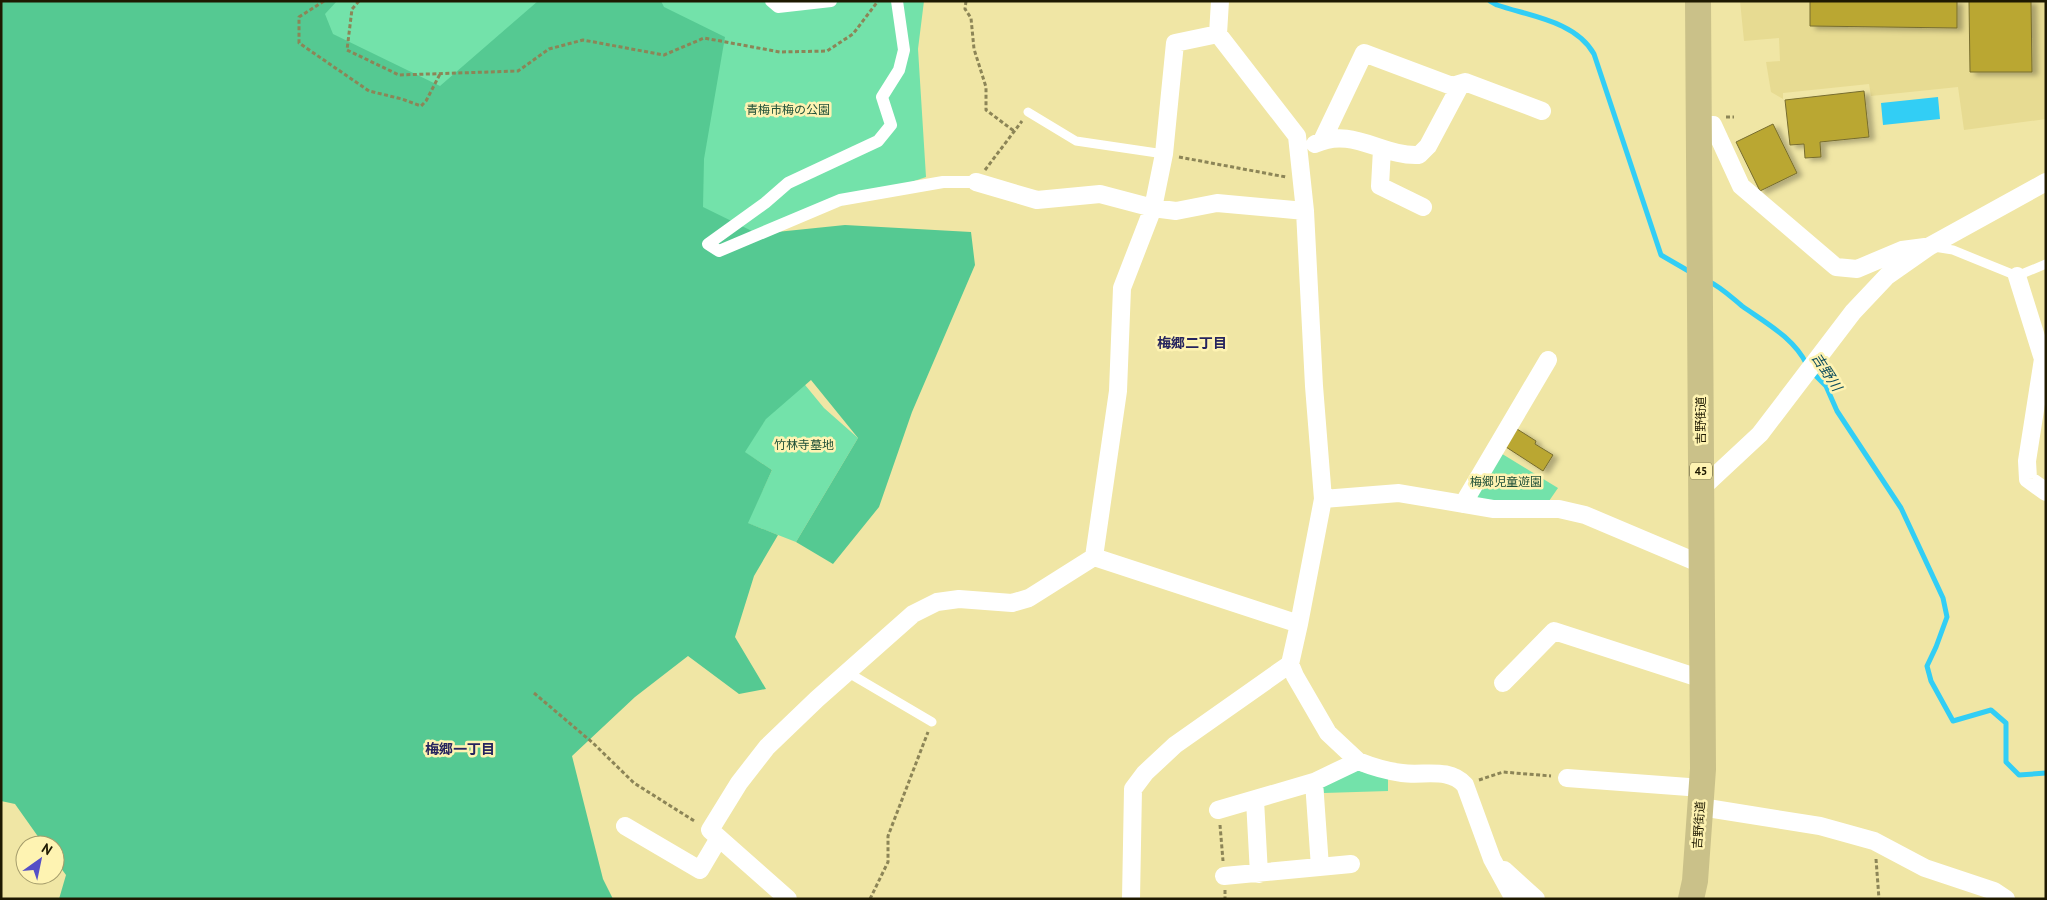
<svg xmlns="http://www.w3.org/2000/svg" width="2047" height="900" font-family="'PT Sans','Noto Sans JP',sans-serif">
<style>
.built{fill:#e7db92}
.green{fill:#73e2aa}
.forest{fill:#55c992}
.water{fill:#32cef5}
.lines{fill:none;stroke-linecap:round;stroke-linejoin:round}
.stream{stroke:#32cef5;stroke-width:5}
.building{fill:#baa732;stroke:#776d2f;filter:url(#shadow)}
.path{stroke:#8c8557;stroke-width:3;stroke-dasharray:4 2.5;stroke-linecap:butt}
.service{stroke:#fff;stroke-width:9}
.pedestrian{stroke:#fff;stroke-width:12}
.minor{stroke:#fff;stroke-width:18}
.primary{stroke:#cac189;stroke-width:26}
.labels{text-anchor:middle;stroke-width:5;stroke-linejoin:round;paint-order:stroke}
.shield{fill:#fef3b2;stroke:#615a36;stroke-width:1}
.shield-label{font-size:11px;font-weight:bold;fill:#1e1901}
.park-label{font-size:12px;fill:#205038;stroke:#fef3b2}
.street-label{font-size:12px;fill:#1e1901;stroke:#fef3b2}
.neighbourhood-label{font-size:14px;font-weight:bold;fill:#26245e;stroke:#fef3b2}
.water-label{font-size:14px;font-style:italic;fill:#0c4c5c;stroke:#fef3b2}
</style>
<defs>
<filter id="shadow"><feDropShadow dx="5.5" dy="3" stdDeviation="2.5" flood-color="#0004"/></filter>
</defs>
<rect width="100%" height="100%" fill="#f0e6a5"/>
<!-- built -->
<path class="built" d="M1740 1H2046V119L1964 130 1958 87 1871 96 1869 84 1783 93V99L1771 92 1766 62 1780 61 1779 38 1744 41Z"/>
<!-- green -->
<path class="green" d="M323 1H924L918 49 926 177 722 246 476 89 405 84 306 17Z
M801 380 824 408 858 438 796 542 747 523 772 470 744 452 770 412Z
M1499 452 1558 488 1549 501H1476L1473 495Z
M1356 770 1388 779V791L1324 793 1322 783Z"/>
<!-- forest -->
<path class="forest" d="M1 1H337L325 14 333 34 440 86 538 1H661L664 7 725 37 704 159 703 207 758 234 845 225 971 232 975 265 912 412 879 507 833 564 796 542 858 438 811 380 766 419 745 452 772 470 748 523 778 535 754 576 735 637 766 689 739 694 688 656 635 697 572 756 603 879 613 899H59L66 875 55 860V845H44L15 804 1 801Z"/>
<!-- water -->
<path class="water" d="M1938 97 1940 119 1883 125 1881 103Z"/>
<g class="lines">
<!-- stream -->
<path class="stream" d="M1490 1 1497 5C1529 16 1576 21 1594 54L1661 255 1692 273
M1708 281C1721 287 1731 297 1742 306 1766 323 1794 338 1807 365
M1812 372 1826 386 1837 411 1901 508 1943 598 1947 617 1936 647 1927 666 1931 681 1953 721 1991 710 2006 723V762L2019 775 2046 773"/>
</g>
<!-- building -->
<path class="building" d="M1810 1H1957V28L1810 26Z
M1969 1H2031L2032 72H1970Z
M1864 91 1869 137 1820 142 1821 157 1805 158 1804 144 1790 145 1785 100Z
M1773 124 1797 173 1760 191 1736 142Z
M1517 429 1536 441 1535 444 1553 455 1543 471 1506 447Z"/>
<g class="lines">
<!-- path -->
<path class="path" d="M324 1 299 17V43L369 91 402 99 421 106 426 101 440 74
M359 1 352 9 347 50 399 75 518 71 549 49 583 40 664 55 704 38 780 52 827 51 853 34 878 1
M966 1 965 9 971 18 974 49 986 87V110L1014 131
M1726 117H1734
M1179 157 1286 177
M985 170 1022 121
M534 693 593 743 634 783 696 822
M1479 780 1503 772 1551 776
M1220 825 1223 861
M1876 859 1879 899
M1225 890V899
M870 899 888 862V836L928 732"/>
<!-- service -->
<path class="service" d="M1028 112 1076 141 1164 154
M1934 247 1953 250 2017 276 2046 264
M847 672 932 722"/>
<!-- pedestrian -->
<path class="pedestrian" d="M771 1 778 7 831 1
M897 1 904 50 899 70 882 97 891 125 878 141 788 183 765 203 708 244 719 251 840 200 943 182H976"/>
<!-- minor -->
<path class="minor" d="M1218 34 1220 1
M1700 126 1713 125 1741 186 1836 267 1857 269 1902 250 1925 247
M1322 141 1364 53 1452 86 1465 82 1542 111
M1315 144C1352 126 1382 157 1419 155L1428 146 1461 84
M1382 149 1380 186 1423 207
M976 182 1037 200 1100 194 1153 208 1176 211 1217 203 1305 211
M2017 276 2043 359 2027 461 2028 479 2046 492
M1701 489 1760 434 1853 312 1887 276 1930 246 2046 182
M1323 499 1399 493 1494 509H1559L1585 515 1701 564
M1463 504 1548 360
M1299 624 1094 557 1118 391 1122 288 1153 208 1164 154 1175 43 1218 34 1297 136 1305 211 1314 386 1323 499 1299 624 1290 664 1295 676 1328 733 1358 761
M1503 683 1554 631 1702 679
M1567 778 1702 788
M1314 782 1320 867
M1255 800 1259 874
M1701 807 1820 826 1874 841 1925 868 1994 891 2006 899
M1218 810 1314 782 1358 761C1373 767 1386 771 1402 773 1424 776 1449 767 1465 785L1492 859 1514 899
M625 826 700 870 719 838
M1504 870 1536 899
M1224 876 1351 864
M788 899 710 830 739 783 767 747 817 699 913 614 937 602 959 599 1012 603 1029 598 1094 557
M1131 899 1133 789 1145 773 1175 745 1290 664"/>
<!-- primary -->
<path class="primary" d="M1691 899 1695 881 1703 769 1698 1"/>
</g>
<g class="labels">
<!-- shield labels -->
<rect class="shield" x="1690" y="462.5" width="22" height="17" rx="4"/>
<g class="shield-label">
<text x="1701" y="475">45</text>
</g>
<!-- park labels -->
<g class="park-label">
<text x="788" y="114">青梅市梅の公園</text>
<text x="804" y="449">竹林寺墓地</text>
<text x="1506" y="486">梅郷児童遊園</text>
</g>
<!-- street labels -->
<g class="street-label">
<text transform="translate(1701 420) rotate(-90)" y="4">吉野街道</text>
<text transform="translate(1699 825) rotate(-86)" y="4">吉野街道</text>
</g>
<!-- neighbourhood labels -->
<g class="neighbourhood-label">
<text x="1192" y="348">梅郷二丁目</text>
<text x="460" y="754">梅郷一丁目</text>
</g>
<!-- water labels -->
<g class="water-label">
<text transform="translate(1827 372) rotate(57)" y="5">吉野川</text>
</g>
</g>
<!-- border -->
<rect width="2047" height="900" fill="none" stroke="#1e1901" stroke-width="5"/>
<!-- north arrow -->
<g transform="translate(40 860) rotate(33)"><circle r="24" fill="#fef3b2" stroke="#a49c6b"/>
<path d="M0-4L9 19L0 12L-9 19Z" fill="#554fc7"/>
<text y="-8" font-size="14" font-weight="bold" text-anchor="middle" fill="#1e1901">N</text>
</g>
</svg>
